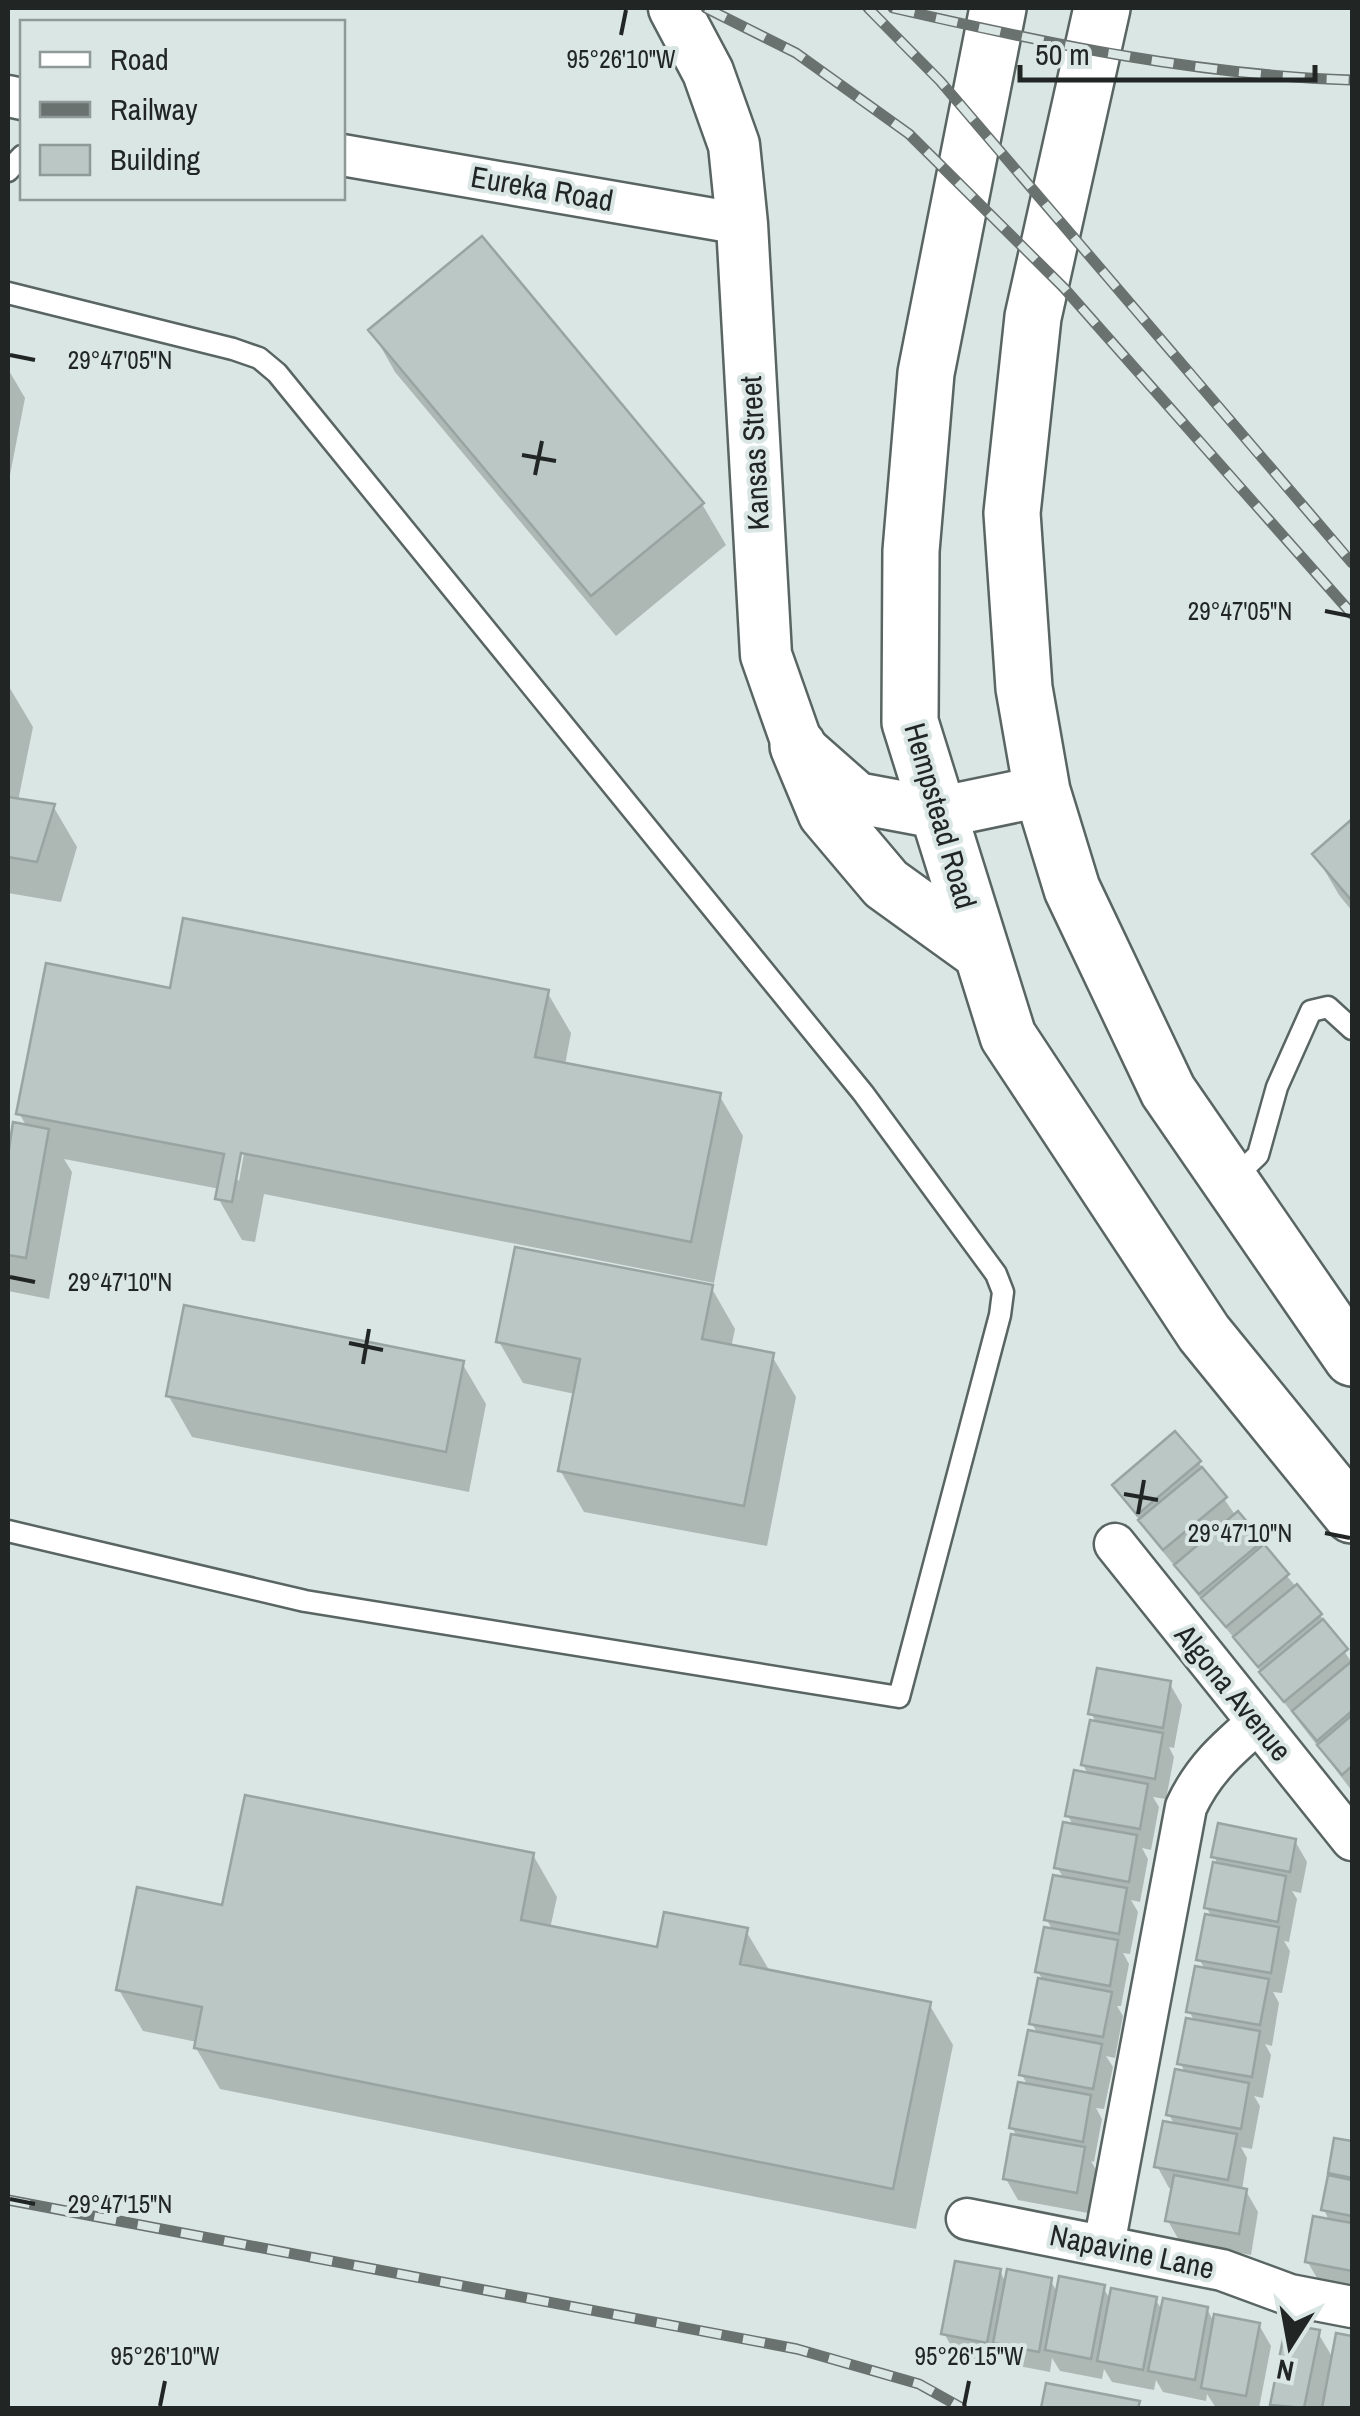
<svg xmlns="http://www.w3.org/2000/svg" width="1360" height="2416" font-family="'Archivo Narrow',sans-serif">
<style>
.shadow{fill:#0003;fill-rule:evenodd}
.building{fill:#bac7c4;stroke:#98a4a1;stroke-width:2.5}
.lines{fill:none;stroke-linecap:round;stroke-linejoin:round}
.service-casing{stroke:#596562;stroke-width:25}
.minor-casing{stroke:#596562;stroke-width:45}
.tertiary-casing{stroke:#596562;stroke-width:55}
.secondary-casing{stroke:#596562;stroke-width:60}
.service{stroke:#fff;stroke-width:20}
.minor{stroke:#fff;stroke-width:40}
.tertiary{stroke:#fff;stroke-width:50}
.secondary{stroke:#fff;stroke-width:55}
.rail-casing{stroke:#6a7270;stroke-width:11}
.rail{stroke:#d9e6e3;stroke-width:8;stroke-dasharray:22;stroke-linecap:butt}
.ticks{fill:none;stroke:#212625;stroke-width:4}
.labels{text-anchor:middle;stroke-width:8;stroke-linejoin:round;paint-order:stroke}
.street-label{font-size:30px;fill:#212625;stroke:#d9e6e3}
.ticks-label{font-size:25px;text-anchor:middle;fill:#212625;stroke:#d9e6e3;stroke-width:8;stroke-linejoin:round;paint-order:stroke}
</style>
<rect width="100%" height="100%" fill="#d9e6e3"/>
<!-- shadow -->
<path class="shadow" d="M372 331 702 504 726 545 616 636 395 372Z
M8 369 25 398 8 485Z
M8 685 33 727 18 801 53 806 77 847 61 902 8 893Z
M1352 823V911L1339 895 1315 854Z
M172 991 547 992 571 1033 565 1065 719 1095 743 1136 714 1283 264 1194 255 1242 242 1240 218 1198 220 1189 64 1159 72 1172 49 1299 8 1291V1161L27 1127 19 1113ZM241 1141 246 1142 239 1181 234 1177Z
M711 1287 735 1329 731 1348 772 1356 796 1397 767 1546 584 1512 560 1470 575 1394 523 1383 499 1342Z
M462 1363 486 1404 469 1492 192 1437 168 1395Z
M1199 1463 1236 1516 1320 1615 1352 1663V1791L1241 1646 1190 1586 1179 1568 1177 1569 1154 1541 1115 1485Z
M1170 1684 1182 1705 1174 1748 1169 1747 1174 1757 1166 1799 1153 1797 1159 1807 1151 1850 1142 1848 1148 1859 1140 1902 1131 1900 1138 1912 1130 1954 1123 1953 1129 1964 1121 2006H1117L1123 2016 1115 2058 1106 2056 1113 2067 1104 2109 1096 2108 1102 2119 1094 2162 1091 2161 1096 2170 1088 2213 1018 2200 1006 2179 1017 2137 1012 2127 1028 2086 1022 2075 1038 2034 1032 2024 1044 1982 1038 1972 1053 1931 1047 1920 1064 1879 1057 1867 1074 1827 1068 1816 1089 1776 1083 1765 1097 1724 1091 1713Z
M1295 1841 1307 1862 1301 1893 1292 1891 1297 1899 1289 1942 1284 1941 1290 1951 1282 1993 1273 1992 1279 2003 1272 2046 1265 2044 1271 2055 1263 2098 1254 2096 1260 2106 1252 2149 1241 2147 1247 2158 1242 2190 1246 2191 1258 2212 1251 2255 1180 2242 1168 2221 1174 2188H1169L1157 2166 1175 2125 1169 2115 1186 2074 1180 2063 1195 2022 1189 2011 1206 1971 1199 1959 1212 1918 1207 1908 1219 1866 1214 1857Z
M533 1855 557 1897 550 1929 659 1950 746 1931 771 1973 929 2004 953 2045 916 2229 220 2089 196 2048 197 2042 143 2031 119 1990 224 1908Z
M1336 2141 1352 2144V2289L1320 2283 1307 2261 1330 2222 1324 2210Z
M1000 2271 1006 2283 1051 2281 1058 2294 1103 2287 1111 2301 1155 2299 1163 2311 1207 2309 1215 2324 1259 2325 1271 2346 1259 2408H1216L1207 2394 1206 2401 1163 2392 1156 2380 1154 2390 1112 2382 1104 2369 1102 2379 1060 2371 1052 2358 1050 2372 1008 2364 1001 2352 998 2363 956 2355 944 2333Z
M1318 2333 1334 2360 1338 2336 1352 2339V2408H1275L1272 2404Z
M1048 2386 1138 2403 1141 2408H1044Z"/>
<!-- building -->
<path class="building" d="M482 236 704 503 591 596 368 330Z
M8 797 55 804 37 862 8 857Z
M1352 819V901L1312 854Z
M183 918 549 990 535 1057 721 1093 691 1242 241 1153 232 1202 215 1199 224 1154 16 1114 46 963 170 988Z
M13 1122 49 1129 26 1258 8 1255V1156Z
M515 1247 713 1285 702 1339 774 1353 744 1506 558 1471 580 1359 496 1342Z
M184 1305 464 1361 446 1452 166 1396Z
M1175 1431 1201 1461 1137 1515 1112 1485Z
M1202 1467 1227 1497 1163 1550 1138 1520Z
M1238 1511 1263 1541 1199 1594 1174 1565Z
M1264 1544 1289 1574 1226 1627 1201 1598Z
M1297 1584 1322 1614 1258 1667 1233 1637Z
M1323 1619 1348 1649 1284 1702 1259 1672Z
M1352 1661V1711L1317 1741 1292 1711Z
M1097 1668 1171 1681 1163 1728 1088 1714Z
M1352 1715V1766L1342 1775 1317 1745Z
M1090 1720 1163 1733 1155 1779 1081 1765Z
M1074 1770 1148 1784 1140 1829 1065 1816Z
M245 1795 534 1853 521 1920 657 1947 664 1912 748 1928 740 1964 931 2002 893 2189 194 2048 202 2007 116 1990 137 1887 222 1905Z
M1063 1822 1137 1835 1129 1882 1054 1868Z
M1218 1823 1296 1839 1290 1872 1211 1857Z
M1213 1862 1286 1876 1278 1922 1204 1908Z
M1053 1875 1127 1888 1119 1934 1044 1920Z
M1205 1914 1279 1927 1271 1973 1196 1960Z
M1044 1927 1118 1940 1110 1986 1035 1972Z
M1195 1966 1269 1979 1260 2025 1186 2012Z
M1038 1978 1112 1992 1103 2037 1029 2024Z
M1186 2018 1260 2031 1252 2077 1177 2064Z
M1028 2030 1102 2044 1093 2089 1019 2075Z
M1175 2069 1249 2083 1241 2129 1166 2115Z
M1018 2082 1091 2095 1083 2142 1009 2128Z
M1163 2121 1237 2134 1228 2180 1154 2167Z
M1011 2134 1085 2147 1077 2193 1003 2179Z
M1334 2138 1352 2141V2178L1328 2173Z
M1174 2175 1247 2189 1239 2234 1165 2221Z
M1328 2175 1352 2180V2216L1321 2210Z
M1313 2216 1352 2223V2271L1305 2262Z
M955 2261 1001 2269 987 2343 941 2334Z
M1007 2269 1052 2278 1039 2352 993 2343Z
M1059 2276 1105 2285 1091 2359 1045 2350Z
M1111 2288 1157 2297 1143 2370 1097 2361Z
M1163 2298 1208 2307 1195 2380 1148 2371Z
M1214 2314 1260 2323 1246 2396 1201 2388Z
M1286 2324 1320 2330 1304 2408 1270 2405Z
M1336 2333 1352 2336V2408H1322Z
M1046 2383 1140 2401 1138 2408H1041Z"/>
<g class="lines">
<!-- service casing -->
<g class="service-casing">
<path id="service" d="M8 171 22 156
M8 293 233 349 259 358 277 373 863 1093 996 1274 1003 1292 1000 1315 899 1697 305 1601 8 1531
M1233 1179 1258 1155 1277 1087 1311 1011 1328 1007 1352 1029"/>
</g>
<!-- minor casing -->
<g class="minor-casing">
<path id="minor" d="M8 96 22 99
M342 155 742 224
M1115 1544 1352 1840
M967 2219 1222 2270 1290 2295 1352 2307
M1104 2245 1186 1807C1203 1770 1227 1749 1257 1723"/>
</g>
<!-- tertiary casing -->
<g class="tertiary-casing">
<path id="tertiary" d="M674 8 708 72 734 145 742 224 766 655 798 746 857 798 937 813 1042 791"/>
</g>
<!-- secondary casing -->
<g class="secondary-casing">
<path id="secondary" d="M998 8 926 373 911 551 910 722 1008 1036 1204 1333 1352 1515
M1102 8 1033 317 1012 513 1024 688 1042 791 1072 889 1168 1091 1352 1358
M798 746 826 813 886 884 979 951"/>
</g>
<!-- service -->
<use href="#service" class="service"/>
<!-- minor -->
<use href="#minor" class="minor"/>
<!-- tertiary -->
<use href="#tertiary" class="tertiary"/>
<!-- secondary -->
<use href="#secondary" class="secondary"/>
<!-- rail casing -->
<g class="rail-casing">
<path id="rail" d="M706 8 796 53 909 134 1064 288 1352 614
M868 8 940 81 1352 563
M893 8C1045 43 1196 75 1352 80
M8 2200 797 2349 919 2384 962 2408"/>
</g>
<!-- rail -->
<use href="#rail" class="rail"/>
</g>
<!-- ticks -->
<path class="ticks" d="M621 35 626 10M10 355 35 360M522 455 556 461M535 475 542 441M1325 611 1350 616M10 1277 35 1282M349 1343 383 1350M363 1364 369 1329M1124 1494 1158 1500M1138 1514 1144 1480M1325 1533 1350 1538M10 2199 35 2204M160 2406 165 2381M964 2406 969 2381"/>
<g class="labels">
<!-- street labels -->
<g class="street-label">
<text transform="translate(542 189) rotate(10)" y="10">Eureka Road</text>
<text transform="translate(755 453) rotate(-93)" y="10">Kansas Street</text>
<text transform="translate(940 816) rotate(74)" y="10">Hempstead Road</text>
<text transform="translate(1233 1693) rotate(51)" y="10">Algona Avenue</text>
<text transform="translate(1132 2252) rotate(12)" y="10">Napavine Lane</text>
</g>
</g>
<g class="ticks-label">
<text x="621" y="68">95°26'10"W</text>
<text x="120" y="369">29°47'05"N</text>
<text x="1240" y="620">29°47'05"N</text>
<text x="120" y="1291">29°47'10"N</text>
<text x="1240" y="1542">29°47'10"N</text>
<text x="120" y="2213">29°47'15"N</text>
<text x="165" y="2365">95°26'10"W</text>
<text x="969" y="2365">95°26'15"W</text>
</g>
<!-- border -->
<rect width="1360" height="2416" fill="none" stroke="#212625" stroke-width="20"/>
<!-- legend -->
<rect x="20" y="20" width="325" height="180" fill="#d9e6e3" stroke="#8f9997" stroke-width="2.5"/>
<rect x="40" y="52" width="50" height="15" fill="#ffffff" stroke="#8f9997" stroke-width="2.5"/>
<text x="110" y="70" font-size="30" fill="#212625">Road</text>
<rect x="40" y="102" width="50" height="15" fill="#6a7270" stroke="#8f9997" stroke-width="2.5"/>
<text x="110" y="120" font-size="30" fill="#212625">Railway</text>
<rect x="40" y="145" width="50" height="30" fill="#bac7c4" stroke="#8f9997" stroke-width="2.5"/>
<text x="110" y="170" font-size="30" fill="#212625">Building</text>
<!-- north arrow -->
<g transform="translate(1290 2346) rotate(191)" stroke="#d9e6e3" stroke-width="8" paint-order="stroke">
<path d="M0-8L18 38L0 25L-18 38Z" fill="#212625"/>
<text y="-15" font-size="28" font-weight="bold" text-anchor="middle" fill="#212625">N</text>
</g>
<!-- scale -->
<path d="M1020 65v15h295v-15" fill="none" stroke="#212625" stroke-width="5"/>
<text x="1035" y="65" font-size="30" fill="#212625" stroke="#d9e6e3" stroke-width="8" paint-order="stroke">50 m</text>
</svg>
